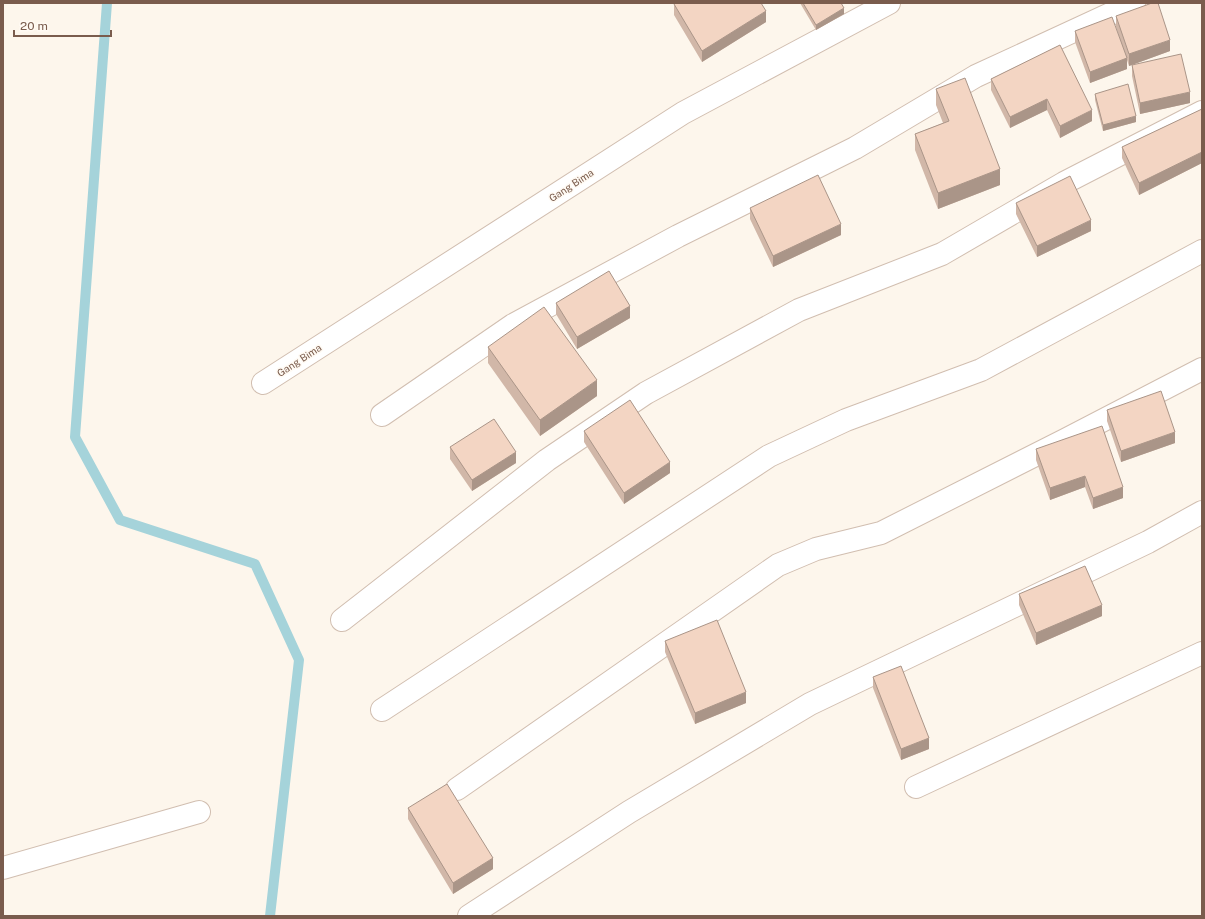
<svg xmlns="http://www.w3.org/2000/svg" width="1205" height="919" font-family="'Public Sans',sans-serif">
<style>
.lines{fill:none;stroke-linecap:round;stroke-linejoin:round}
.stream{stroke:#a5d3da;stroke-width:10}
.minor-casing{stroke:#d1beb0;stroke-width:24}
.minor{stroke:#fff;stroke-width:22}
.wall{fill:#d1b7a8}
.shaded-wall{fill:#aa9588}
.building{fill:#f3d5c3;stroke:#aa9588}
.labels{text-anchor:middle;stroke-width:3;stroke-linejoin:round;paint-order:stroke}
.street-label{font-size:10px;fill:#7a5c4d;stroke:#fffaf3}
</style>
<rect width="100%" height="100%" fill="#fdf6ec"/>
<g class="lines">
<!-- stream -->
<path class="stream" d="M107 3 75 437 120 520 255 564 299 660 270 916"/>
<!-- minor casing -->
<g class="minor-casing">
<path id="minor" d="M263 383 683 113 889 3
M382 415 513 325 678 236 855 148 976 76 1134 3
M342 620 547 460 646 393 799 310 942 254 1064 183 1202 112
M382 710 769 456 846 420 981 370 1202 251
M916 787 1202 653
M457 789 778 565 816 549 881 533 1065 440 1202 369
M3 868 199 812
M469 916 629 812 810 704 1148 542 1202 512"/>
</g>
<!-- minor -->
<use href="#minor" class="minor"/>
</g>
<!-- wall -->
<path class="wall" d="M800 3H841L844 14 816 30Z
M674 4 766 22 702 62 674 15Z
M1116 16 1170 51 1129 66 1127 60V69L1090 83 1075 42V31L1120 39 1116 27Z
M1060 45 1092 121 1060 138 1047 110 1010 128 991 90V79Z
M1132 65 1190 103 1140 114 1132 76Z
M936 89 1000 185 938 209 915 150V134L943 123 936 105Z
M1095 94 1136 122 1103 131 1095 100Z
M1202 109V163L1139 195 1122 158V147Z
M1016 203 1091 231 1037 257 1016 214Z
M750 208 841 235 773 267 750 219Z
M556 303 630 318 577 349 556 314Z
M488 347 597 396 540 436 488 363Z
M1107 410 1175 443 1121 462 1107 421Z
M584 431 670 473 624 504 584 442Z
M450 447 516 463 472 491 450 459Z
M1036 449 1123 498 1093 509 1085 487 1050 500 1036 460Z
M1019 594 1102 616 1036 645 1019 605Z
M665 641 746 703 695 724 665 652Z
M873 677 929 749 901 760 873 688Z
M408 808 493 869 453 894 408 819Z"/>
<!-- shaded-wall -->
<path class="shaded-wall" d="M844 8V14L816 30V25Z
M766 11V22L702 62V51Z
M1170 40V51L1129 66V54Z
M1127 58V69L1090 83V72Z
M1190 92V103L1140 114V103Z
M1047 99V110L1010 128V117Z
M1092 110V121L1060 138V126Z
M1136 116V122L1103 131V125Z
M1202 152V163L1139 195V183Z
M1000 169V185L938 209V193Z
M1091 220V231L1037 257V246Z
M841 224V235L773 267V256Z
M630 306V318L577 349V337Z
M597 380V396L540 436V420Z
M1175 432V443L1121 462V451Z
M516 452V463L472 491V480Z
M670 462V473L624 504V493Z
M1085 476V487L1050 500V488Z
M1123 487V498L1093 509V498Z
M1102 605V616L1036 645V633Z
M746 692V703L695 724V713Z
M929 738V749L901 760V749Z
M493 858V869L453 894V883Z"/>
<!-- building -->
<path class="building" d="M675 3H761L766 11 702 51 674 4Z
M803 3H841L844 8 816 25Z
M1152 3H1158L1170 40 1129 54 1116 16Z
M1112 17 1127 58 1090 72 1075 31Z
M1060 45 1092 110 1060 126 1047 99 1010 117 991 79Z
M1181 54 1190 92 1140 103 1132 65Z
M965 78 1000 169 938 193 915 134 949 121 936 89Z
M1128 84 1136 116 1103 125 1095 94Z
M1202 109V152L1139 183 1122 147Z
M818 175 841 224 773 256 750 208Z
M1070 176 1091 220 1037 246 1016 203Z
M609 271 630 306 577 337 556 303Z
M544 307 597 380 540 420 488 347Z
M1161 391 1175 432 1121 451 1107 410Z
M630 400 670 462 624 493 584 431Z
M494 419 516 452 472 480 450 447Z
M1102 426 1123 487 1093 498 1085 476 1050 488 1036 449Z
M1085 566 1102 605 1036 633 1019 594Z
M717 620 746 692 695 713 665 641Z
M901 666 929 738 901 749 873 677Z
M447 784 493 858 453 883 408 808Z"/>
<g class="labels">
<!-- street labels -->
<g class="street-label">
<text transform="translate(571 185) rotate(-33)" y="4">Gang Bima</text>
<text transform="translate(299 360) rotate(-33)" y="4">Gang Bima</text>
</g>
</g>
<!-- border -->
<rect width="1205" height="919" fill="none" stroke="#7a5c4d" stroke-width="8"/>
<!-- scale -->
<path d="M14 30v6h97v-6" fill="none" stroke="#7a5c4d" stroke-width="2"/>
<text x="20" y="30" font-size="12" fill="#7a5c4d" stroke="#fffaf3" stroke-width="3" paint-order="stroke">20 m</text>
</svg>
